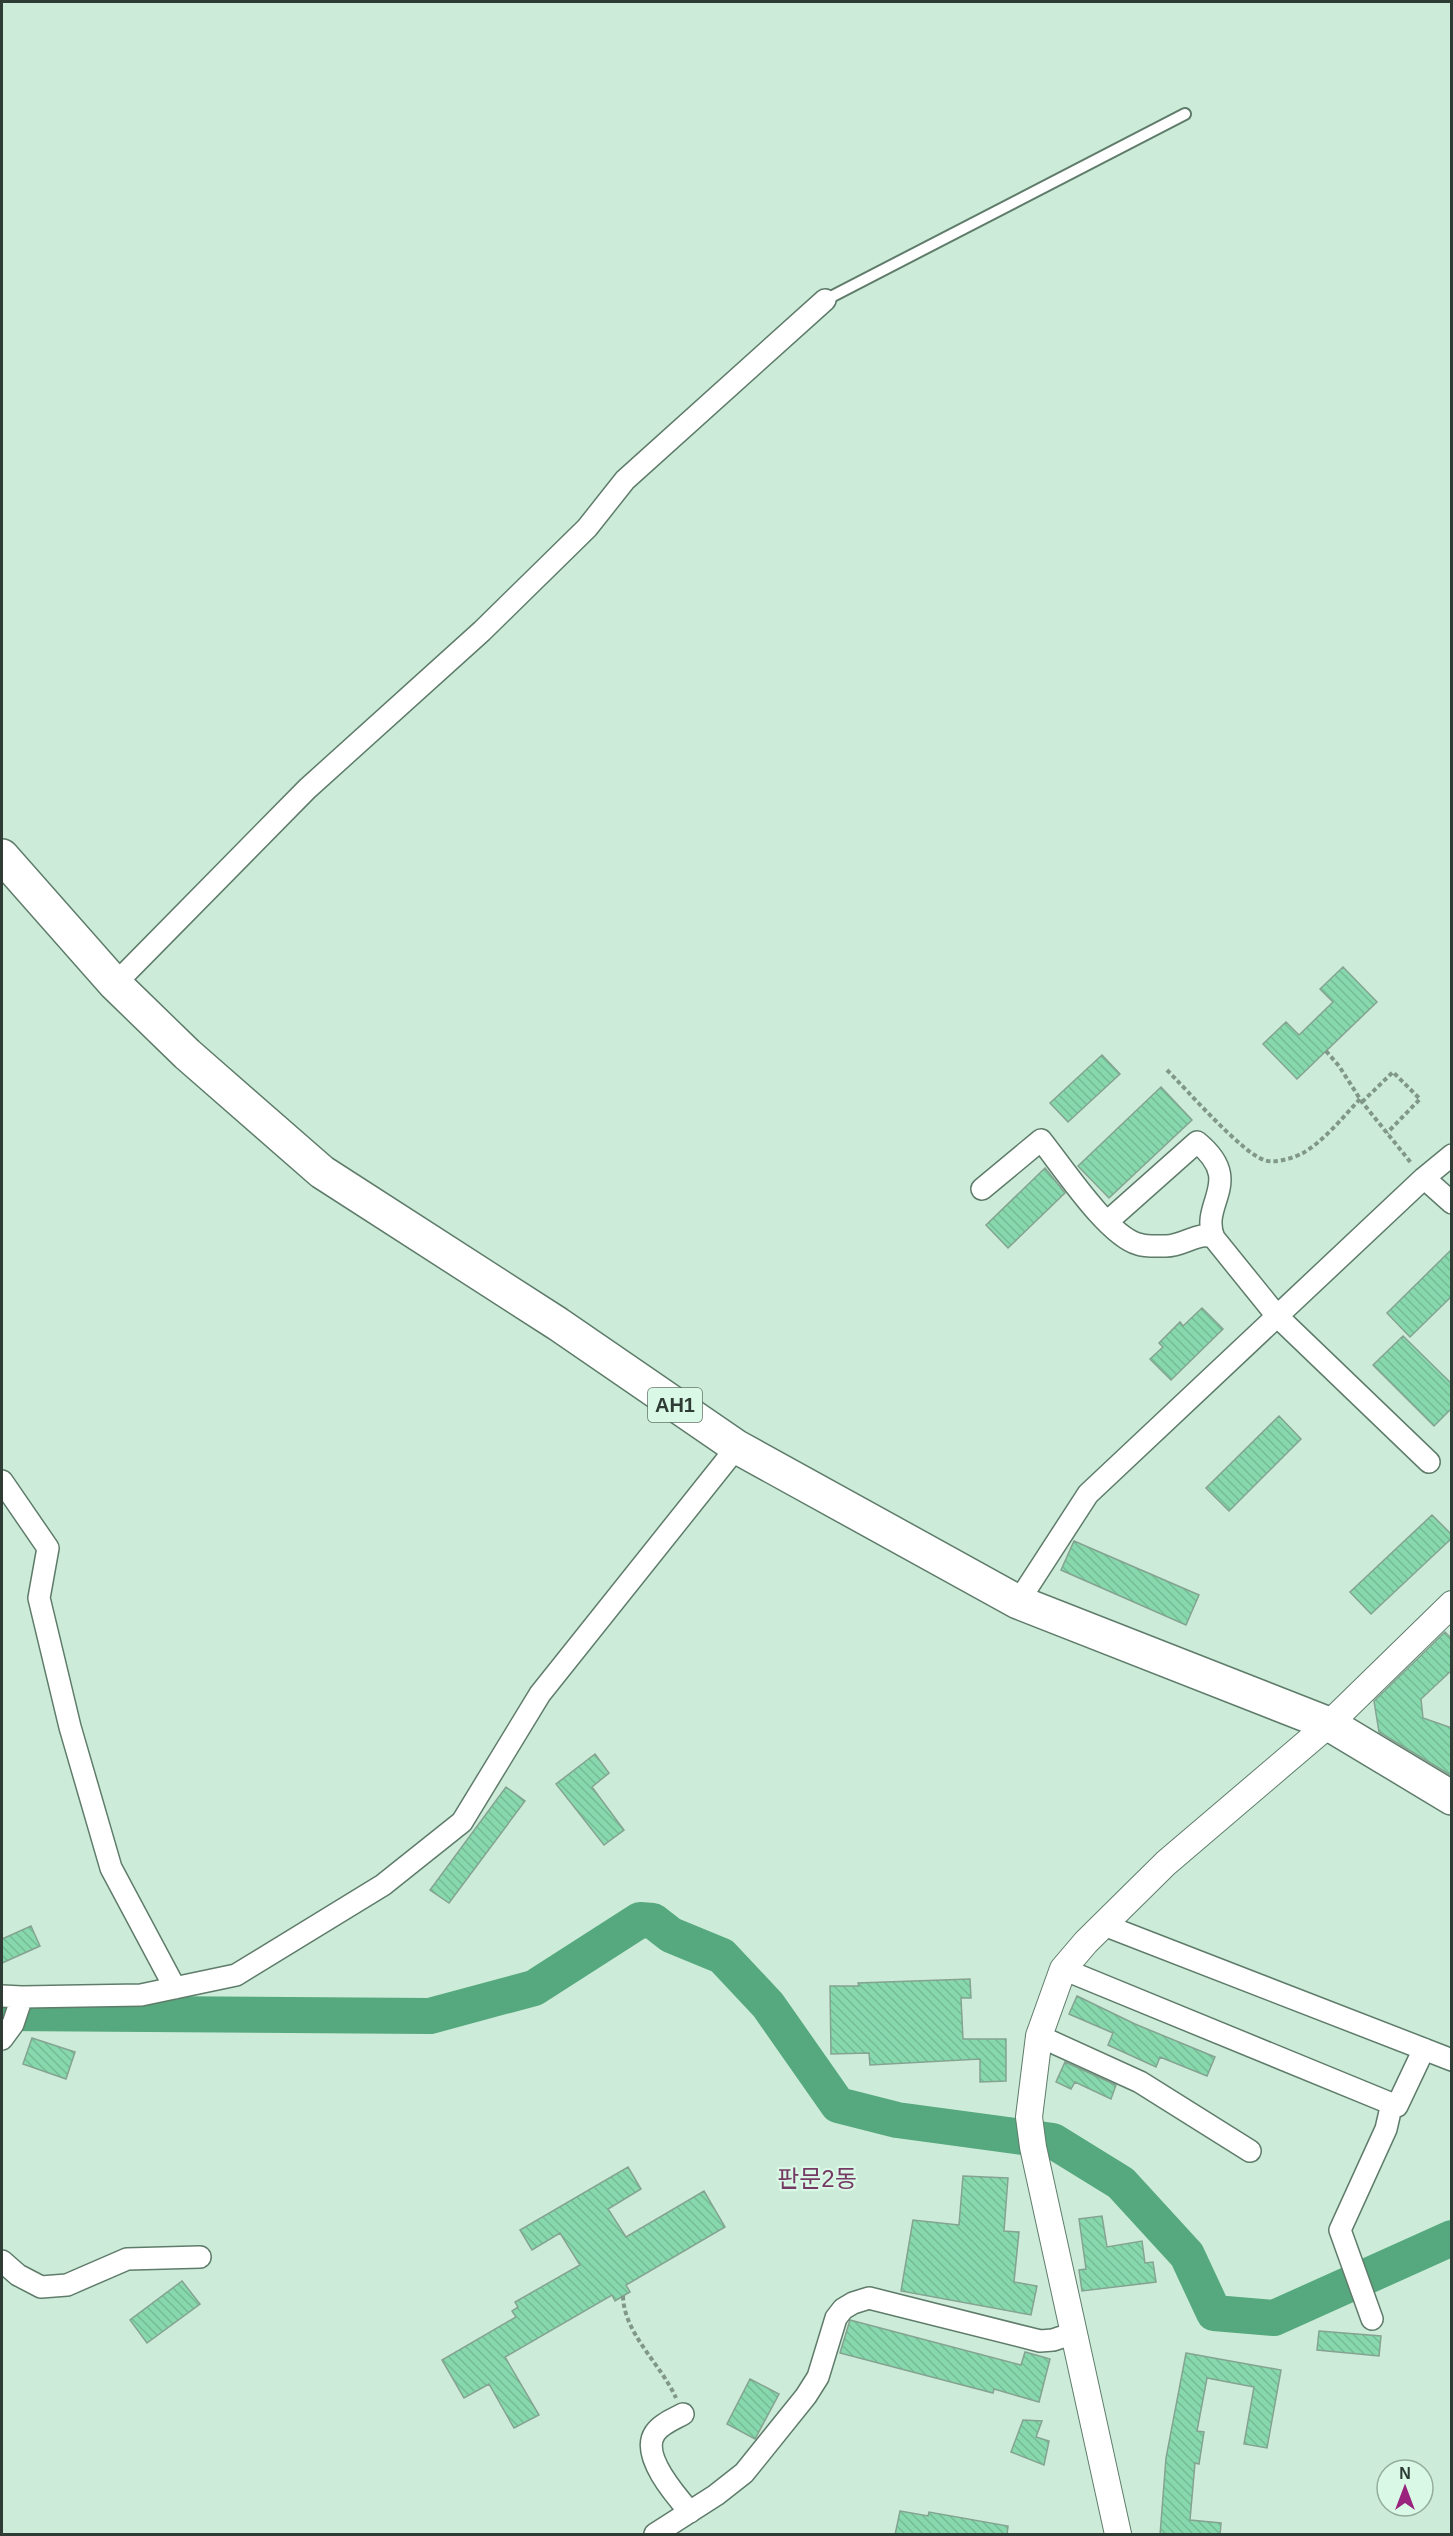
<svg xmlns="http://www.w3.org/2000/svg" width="1453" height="2536" font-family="Helvetica,'Noto Sans KR',sans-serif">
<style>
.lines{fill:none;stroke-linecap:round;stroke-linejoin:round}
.river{stroke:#56a87e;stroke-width:36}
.building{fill:url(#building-back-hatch);stroke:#84a391;stroke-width:1.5}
.service-casing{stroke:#5f7c6b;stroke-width:14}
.minor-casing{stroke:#5f7c6b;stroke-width:24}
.tertiary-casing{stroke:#5f7c6b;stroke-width:28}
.primary-casing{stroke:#5f7c6b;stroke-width:36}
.path{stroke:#80978a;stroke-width:4;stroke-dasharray:4.5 3;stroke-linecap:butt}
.service{stroke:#fff;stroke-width:10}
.minor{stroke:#fff;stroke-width:21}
.tertiary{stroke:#fff;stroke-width:26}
.primary{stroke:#fff;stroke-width:33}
.labels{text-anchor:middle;stroke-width:4.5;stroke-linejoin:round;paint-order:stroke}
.shield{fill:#d9f9e6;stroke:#62756a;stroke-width:1.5}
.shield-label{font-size:20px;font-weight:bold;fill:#2f3c35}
.quarter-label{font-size:24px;fill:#753a64;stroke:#d9f9e6}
</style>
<defs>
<pattern id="building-back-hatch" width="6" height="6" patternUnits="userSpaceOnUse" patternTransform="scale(1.5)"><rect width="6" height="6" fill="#87d9ad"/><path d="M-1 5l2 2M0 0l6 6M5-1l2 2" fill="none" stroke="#75bb95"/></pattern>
</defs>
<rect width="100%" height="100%" fill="#ccecd9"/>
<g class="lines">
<!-- river -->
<path class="river" d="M2 2013 430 2016 534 1988 640 1920 653 1921 671 1935 722 1956 768 2005 838 2105 897 2120 1053 2141 1121 2183 1187 2255 1214 2313 1274 2318 1452 2238"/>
</g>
<!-- building -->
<path class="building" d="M1343 967 1377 1002 1297 1079 1263 1044 1286 1022 1299 1035 1333 1002 1320 989Z
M1102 1055 1120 1074 1068 1122 1050 1103Z
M1161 1087 1192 1120 1109 1198 1078 1166Z
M1045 1168 1065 1193 1008 1248 986 1225Z
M1452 1249V1296L1410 1337 1387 1313Z
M1202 1308 1223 1329 1171 1380 1150 1359 1163 1347 1159 1343 1180 1322 1183 1326Z
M1403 1336 1452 1384V1408L1434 1426 1373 1365Z
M1279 1416 1301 1439 1229 1511 1206 1488Z
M1432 1515 1452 1535V1538L1371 1614 1350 1592Z
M1074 1541 1199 1595 1186 1625 1061 1570Z
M1445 1632 1452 1639V1670L1421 1699 1423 1718 1452 1728V1776L1379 1732 1374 1701Z
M595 1754 609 1773 592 1787 624 1830 604 1845 556 1784Z
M506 1787 525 1801 449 1903 430 1890Z
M31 1926 40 1946 2 1963V1939Z
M970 1979 971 1998H961L963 2039H1006V2081L980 2082V2059L870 2065 869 2053 831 2054 830 1986H859L858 1983Z
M1077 1996 1135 2024 1215 2057 1207 2076 1160 2057 1156 2067 1108 2045 1113 2033 1069 2014Z
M32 2038 75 2052 66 2079 23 2064Z
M1065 2062 1116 2085 1111 2099 1075 2082 1071 2089 1056 2082Z
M628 2167 641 2189 608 2209 626 2237 704 2191 725 2227 626 2285 630 2292 623 2296 615 2301 612 2295 505 2357 539 2415 514 2428 489 2384 464 2398 442 2360 516 2317 512 2311 518 2307 515 2302 580 2265 560 2233 532 2250 520 2230Z
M963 2176 1008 2178 1004 2231 1019 2232 1014 2282 1037 2286 1031 2315 901 2291 913 2220 959 2225Z
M1102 2216 1107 2247 1142 2241 1145 2263 1153 2262 1156 2282 1082 2291 1079 2270 1086 2269 1079 2219Z
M182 2281 200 2304 147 2343 130 2320Z
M850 2320 1021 2365 1025 2352 1050 2359 1039 2402 994 2389 993 2393 840 2353Z
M1319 2331 1381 2336 1379 2356 1317 2350Z
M1186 2353 1281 2370 1267 2448 1244 2444 1254 2387 1207 2378 1197 2431 1204 2432 1199 2464 1195 2463 1190 2520 1221 2523 1220 2535H1160L1166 2458Z
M750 2379 779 2394 755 2439 727 2424Z
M1023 2420 1042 2421 1036 2437 1049 2441 1044 2465 1011 2452Z
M900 2511 928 2516 929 2512 1008 2526 1007 2535H895Z"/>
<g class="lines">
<!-- service casing -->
<g class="service-casing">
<path id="service" d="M825 300 1185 114"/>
</g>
<!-- minor casing -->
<g class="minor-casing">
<path id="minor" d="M115 984 307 789 482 631 587 528 625 480 825 300
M1424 1178 1452 1203
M982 1189 1041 1140C1062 1166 1107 1235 1138 1244 1147 1247 1157 1246 1166 1246 1184 1246 1200 1230 1214 1238 1199 1203 1246 1182 1197 1142L1107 1222
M1214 1238 1277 1316 1429 1462
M2 1481 48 1548 39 1598 70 1727 111 1868 175 1988
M1018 1602 1088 1494 1424 1178 1452 1155
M1104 1925 1452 2060
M1063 1969 1397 2106 1424 2049
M2 1996 22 1997 141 1995 236 1975 383 1885 462 1822 540 1694 737 1447
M1039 2036 1140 2082 1250 2151
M2 2039 13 2024 22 1997
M2 2261 18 2275 41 2287 67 2285 127 2259 200 2257
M1372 2319 1340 2230 1386 2129 1392 2103
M683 2414C674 2419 661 2424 655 2433 640 2455 676 2496 690 2512
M655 2534 716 2495 744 2473 806 2396 818 2377 836 2318 843 2309 853 2303 869 2298 1040 2341 1053 2340 1074 2333"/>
</g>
<!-- tertiary casing -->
<g class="tertiary-casing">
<path id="tertiary" d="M1118 2534 1033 2147 1029 2117 1039 2036 1063 1969 1086 1942 1166 1863 1329 1724 1452 1604"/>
</g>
<!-- primary casing -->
<g class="primary-casing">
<path id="primary" d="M2 856 115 984 187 1054 322 1172 558 1324 737 1447 1018 1602 1329 1724 1452 1798"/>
</g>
<!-- path -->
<path class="path" d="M1326 1051 1339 1066 1362 1102 1412 1164
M1167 1070C1187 1090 1241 1152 1264 1160 1275 1164 1293 1158 1303 1153 1325 1140 1343 1117 1360 1099
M1362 1102 1393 1072 1420 1099 1387 1133
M623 2296C624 2334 661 2364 676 2398"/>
<!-- service -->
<use href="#service" class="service"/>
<!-- minor -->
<use href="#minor" class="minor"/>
<!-- tertiary -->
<use href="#tertiary" class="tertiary"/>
<!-- primary -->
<use href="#primary" class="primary"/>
</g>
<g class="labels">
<!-- shield labels -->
<rect class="shield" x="648" y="1388" width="54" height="34" rx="4.5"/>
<g class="shield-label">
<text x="675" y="1412">AH1</text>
</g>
<!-- quarter labels -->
<g class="quarter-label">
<text x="817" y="2187">판문2동</text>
</g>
</g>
<!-- border -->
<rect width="1453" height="2536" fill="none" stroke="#2f3c35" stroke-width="6"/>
<!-- north arrow -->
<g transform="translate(1405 2488)"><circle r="28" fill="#d9f9e6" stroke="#95ad9f" stroke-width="1.5"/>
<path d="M0-4.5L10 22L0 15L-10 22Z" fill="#99237d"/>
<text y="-9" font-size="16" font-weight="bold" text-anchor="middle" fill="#2f3c35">N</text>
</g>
</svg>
